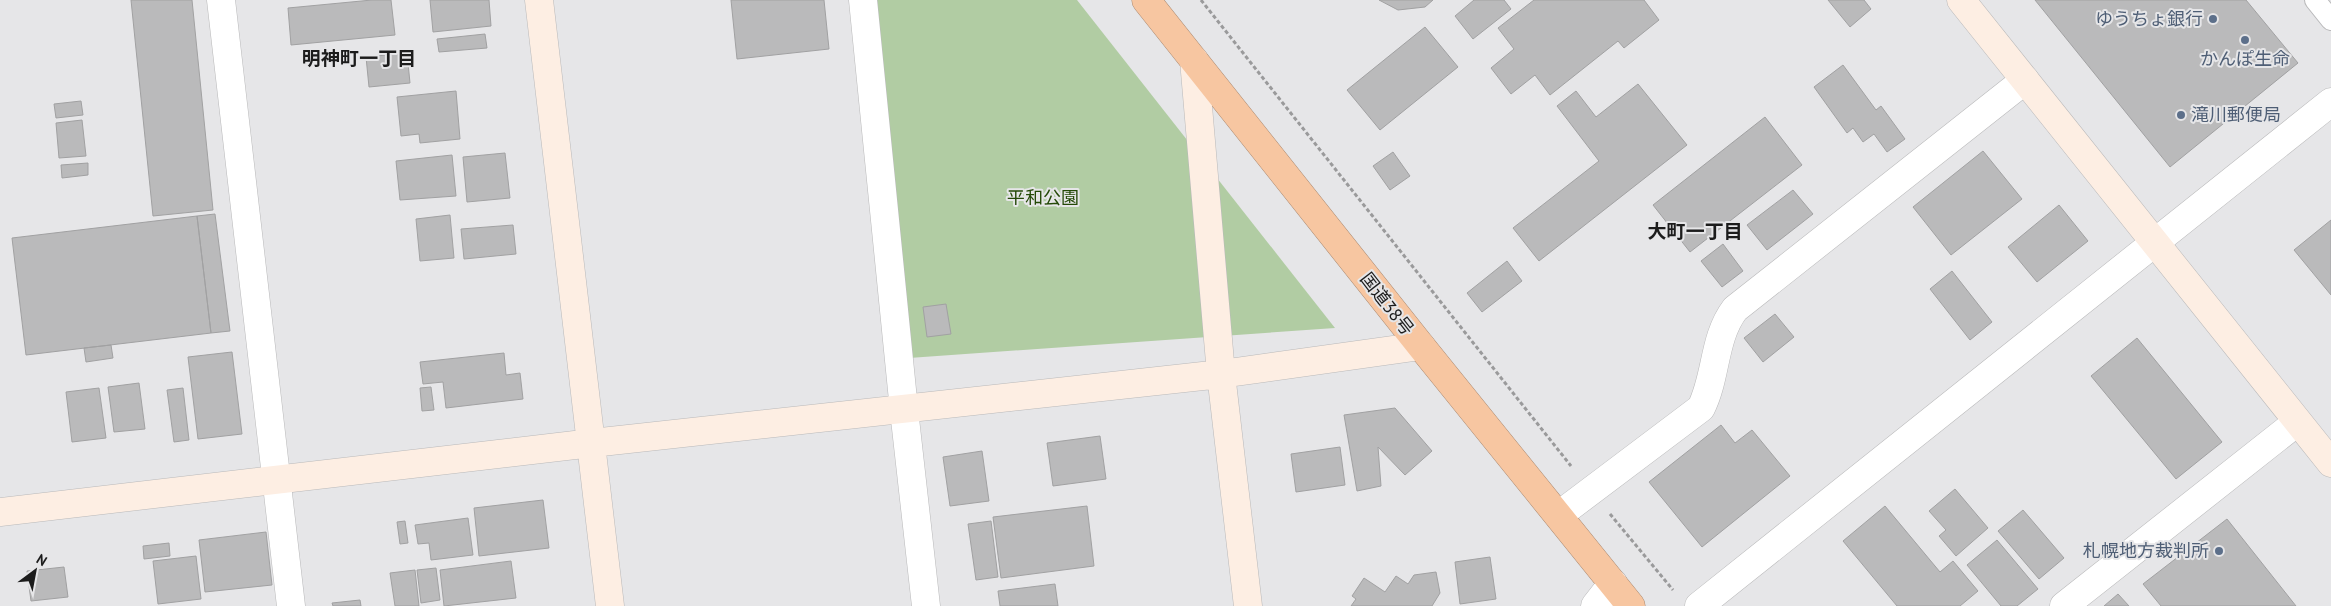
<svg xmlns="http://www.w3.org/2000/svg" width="2331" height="606" font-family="'PT Sans','Noto Sans JP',sans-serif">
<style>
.green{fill:#b1cca3}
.building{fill:#bababb;stroke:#a1a1a2}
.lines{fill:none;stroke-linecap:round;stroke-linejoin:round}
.lane-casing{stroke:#b9b9ba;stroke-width:22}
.street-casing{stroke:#b9b9ba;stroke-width:29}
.secondary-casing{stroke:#b9b9ba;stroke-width:29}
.highway-casing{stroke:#aa8a72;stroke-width:29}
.path{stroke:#9a9a9b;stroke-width:3;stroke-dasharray:4 2.5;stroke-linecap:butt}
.lane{stroke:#fff;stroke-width:20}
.street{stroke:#fff;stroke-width:28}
.secondary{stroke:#fdeee3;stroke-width:28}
.highway{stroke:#f7c6a1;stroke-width:28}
.service-dot{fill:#5c6f8a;stroke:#e6e6e8;stroke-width:2}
.labels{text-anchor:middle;stroke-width:4;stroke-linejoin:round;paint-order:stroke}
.service-label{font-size:18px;fill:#4e5e75;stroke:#e6e6e8;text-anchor:end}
.park-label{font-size:18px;fill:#244907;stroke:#e6e6e8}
.street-label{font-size:18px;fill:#1c1c1c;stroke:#e6e6e8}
.neighbourhood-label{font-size:19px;font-weight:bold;fill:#1c1c1c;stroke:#e6e6e8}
</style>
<rect width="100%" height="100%" fill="#e6e6e8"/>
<!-- green -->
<path class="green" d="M872 0H1077L1335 328 909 358Z"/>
<!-- building -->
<path class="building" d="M131 0H192L213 210 153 216Z
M372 0H391L395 35 291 45 288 8Z
M430 0H489L491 26 433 32Z
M731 0H824L829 49 737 59Z
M1379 0H1433L1425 7 1398 10Z
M1474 0H1504L1511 9 1473 39 1455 16Z
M1534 0H1644L1659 20 1624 48 1618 41 1550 95 1535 75 1511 94 1491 68 1514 49 1498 28Z
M1828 0H1864L1871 9 1850 27Z
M2035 0H2246L2298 63 2170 167Z
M1425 27 1458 67 1380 130 1347 90Z
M485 34 487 48 439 52 437 39Z
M407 53 410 83 369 87 366 57Z
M1843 65 1876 110 1881 106 1905 139 1887 152 1874 134 1863 142 1853 128 1847 133 1814 87Z
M1638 84 1687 145 1539 261 1513 228 1599 161 1557 106 1576 91 1596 117Z
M456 91 460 139 420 143 419 134 401 136 397 97Z
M81 101 83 115 56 118 54 104Z
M1765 117 1802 165 1690 252 1653 205Z
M82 120 86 156 59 158 56 123Z
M1983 151 2022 199 1951 255 1913 207Z
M1393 152 1410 176 1390 190 1373 166Z
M505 153 510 198 467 202 463 157Z
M452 155 456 196 400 200 396 161Z
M88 163V175L62 178 61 165Z
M1793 190 1813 214 1767 250 1747 225Z
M2059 205 2088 241 2037 282 2008 247Z
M215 214 230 331 211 333 197 216Z
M450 215 454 258 420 261 416 219Z
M197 216 211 333 26 355 12 238Z
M2331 220V295L2294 250Z
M513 225 516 254 464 259 461 229Z
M1723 244 1743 271 1722 287 1701 261Z
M1507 261 1522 281 1482 312 1467 293Z
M1952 271 1992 322 1970 340 1930 289Z
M946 304 951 334 927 337 923 307Z
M1775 314 1794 337 1763 362 1744 338Z
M2137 338 2222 442 2176 479 2091 376Z
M111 345 113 358 86 362 84 348Z
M232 352 242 434 198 439 188 357Z
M504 353 506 375 520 373 523 399 446 408 443 382 423 384 420 362Z
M139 383 145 429 114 432 108 387Z
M431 387 434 410 422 411 420 388Z
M99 388 106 438 72 442 66 392Z
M183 388 189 440 174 442 167 390Z
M1395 408 1432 451 1405 475 1378 447 1381 486 1357 491 1344 415Z
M1721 425 1735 443 1752 430 1790 476 1702 547 1649 482Z
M1100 436 1106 479 1053 486 1047 443Z
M1340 447 1345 485 1296 492 1291 454Z
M982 451 989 501 950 506 943 457Z
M1955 489 1988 528 1956 556 1939 536 1946 530 1929 511Z
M543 500 549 548 479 556 474 508Z
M1087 506 1094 566 1001 578 993 517Z
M1885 506 1940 572 1953 561 1978 591 1960 606H1897L1843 541Z
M2023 510 2064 558 2039 579 1998 531Z
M468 518 473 555 431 560 429 543 418 544 415 525Z
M2227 519 2296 606H2161L2143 584Z
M405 521 408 543 400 544 397 522Z
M991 521 998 577 976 580 968 524Z
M266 532 272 585 205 592 199 540Z
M1997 540 2038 589 2017 606H2001L1967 565Z
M169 543 170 556 144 559 143 546Z
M196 556 201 599 158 604 153 561Z
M1490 557 1496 599 1460 604 1455 562Z
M511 561 516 598 444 606 440 570Z
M64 567 68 597 31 601 27 571Z
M436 568 440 600 421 603 417 570Z
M415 570 419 606H395L390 573Z
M1436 572 1440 593 1432 606H1351L1356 599 1352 596 1364 578 1385 592 1396 576 1408 584 1414 575Z
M1055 584 1058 606H1000L998 591Z
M2118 594 2129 606H2104Z
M360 600 361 606H333L332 603Z"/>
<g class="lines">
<!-- lane casing -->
<g class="lane-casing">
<path id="lane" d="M2315 0 2331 20"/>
</g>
<!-- street casing -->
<g class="street-casing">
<path id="street" d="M221 0 291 606
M863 0 904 410 926 606
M1559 515 1701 408C1717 376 1713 338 1735 309L2025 80
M1595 606 1613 583
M1699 606 2331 102
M2064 606 2297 422"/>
</g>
<!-- secondary casing -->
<g class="secondary-casing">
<path id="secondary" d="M539 0 610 606
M1961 0 2331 463
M1194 60 1221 374 1248 606
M0 512 592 443 1221 374 1421 346"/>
</g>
<!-- highway casing -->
<g class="highway-casing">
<path id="highway" d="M1146 0 1421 346 1631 606"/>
</g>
<!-- path -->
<path class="path" d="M1201 0 1571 466
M1610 514 1673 590"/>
<!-- lane -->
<use href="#lane" class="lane"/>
<!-- street -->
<use href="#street" class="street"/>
<!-- secondary -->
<use href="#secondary" class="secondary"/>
<!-- highway -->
<use href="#highway" class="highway"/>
</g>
<!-- markers -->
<g class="service-dot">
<circle cx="2213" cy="19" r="5"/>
<circle cx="2245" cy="40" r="5"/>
<circle cx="2181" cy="115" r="5"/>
<circle cx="2219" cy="551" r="5"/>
</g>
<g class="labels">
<!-- service labels -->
<g class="service-label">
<text x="2203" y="25">ゆうちょ銀行</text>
<text x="2245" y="65" text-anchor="middle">かんぽ生命</text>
<text x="2191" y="121" text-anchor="start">滝川郵便局</text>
<text x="2209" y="557">札幌地方裁判所</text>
</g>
<!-- park labels -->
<g class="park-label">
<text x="1043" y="204">平和公園</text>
</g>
<!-- street labels -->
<g class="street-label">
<text transform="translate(1387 304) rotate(52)" y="6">国道38号</text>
</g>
<!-- neighbourhood labels -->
<g class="neighbourhood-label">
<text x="359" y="65">明神町一丁目</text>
<text x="1695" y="238">大町一丁目</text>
</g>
</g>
<!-- north arrow -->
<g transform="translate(35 571) rotate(32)" stroke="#e6e6e8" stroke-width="4" paint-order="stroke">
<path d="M0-4L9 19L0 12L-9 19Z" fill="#1c1c1c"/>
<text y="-8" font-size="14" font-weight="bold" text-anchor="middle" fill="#1c1c1c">N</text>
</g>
</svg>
